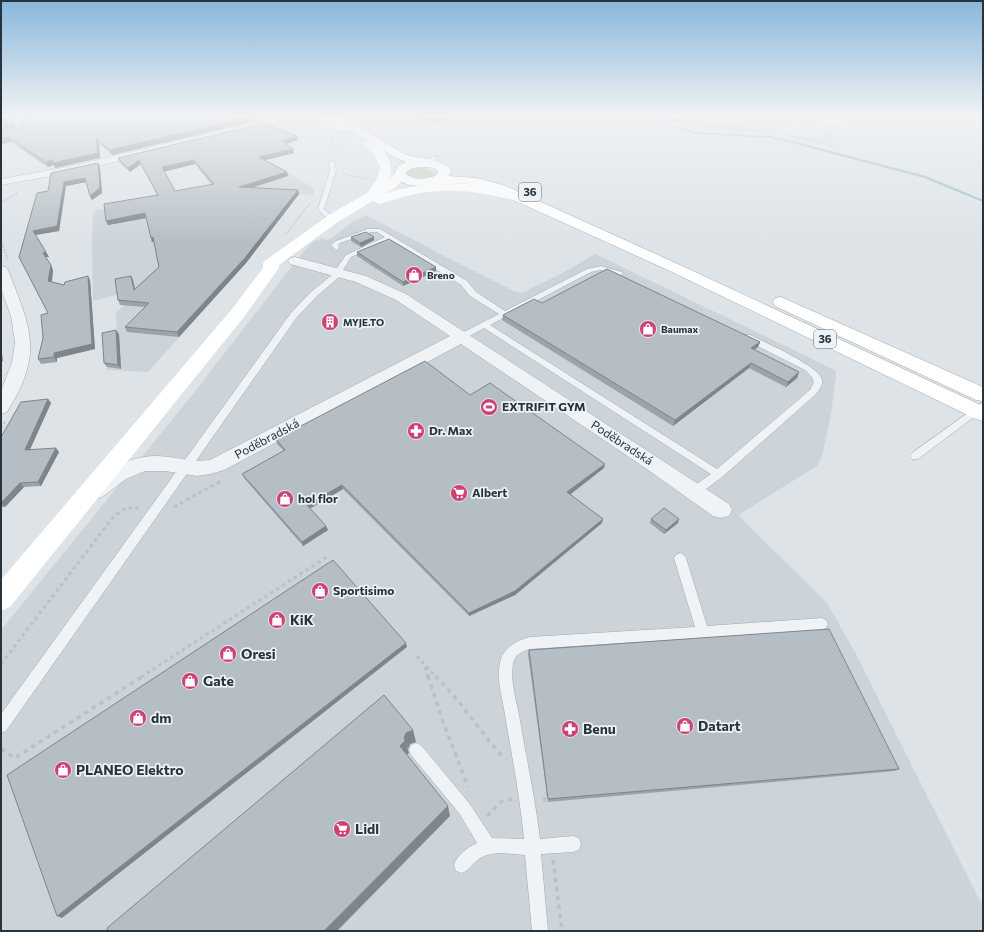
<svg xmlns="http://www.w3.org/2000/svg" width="984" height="932" font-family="Commissioner,sans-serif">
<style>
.built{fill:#ccd3d9}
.green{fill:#c7d1bf}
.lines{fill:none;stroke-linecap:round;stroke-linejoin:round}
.stream{fill:#98bac8;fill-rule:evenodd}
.lane-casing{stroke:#a3abb1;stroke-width:1}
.street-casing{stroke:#a3abb1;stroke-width:1}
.primary-casing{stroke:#9daab3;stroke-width:1}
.path-far3{stroke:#bcc1c6;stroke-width:1.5;stroke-dasharray:1.5 1.5;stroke-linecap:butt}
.path-far2{stroke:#bcc1c6;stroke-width:2;stroke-dasharray:2.5 2.5;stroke-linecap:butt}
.path-far1{stroke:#bcc1c6;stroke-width:3;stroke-dasharray:3.5 3.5;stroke-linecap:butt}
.path{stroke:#bcc1c6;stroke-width:3.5;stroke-dasharray:4.5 4.5;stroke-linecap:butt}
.lane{fill:#f0f3f6;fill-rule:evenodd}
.street{fill:#f0f3f6;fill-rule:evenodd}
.secondary{fill:#fff;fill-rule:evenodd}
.primary{fill:#fff;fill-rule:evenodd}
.wall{fill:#9ca3a9;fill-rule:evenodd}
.shaded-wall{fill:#7f8589}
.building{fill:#b5bec4;stroke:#7f8589;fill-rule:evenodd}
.labels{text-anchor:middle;stroke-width:3.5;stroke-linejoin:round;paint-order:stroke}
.far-poi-label{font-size:10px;font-weight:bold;fill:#27343e;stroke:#edf2f5;text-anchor:start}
.shield{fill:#edf2f5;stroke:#626d75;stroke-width:1}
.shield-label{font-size:11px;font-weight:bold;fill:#27343e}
.poi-label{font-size:12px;font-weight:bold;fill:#27343e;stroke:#edf2f5;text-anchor:start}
.street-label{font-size:12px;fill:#27343e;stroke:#edf2f5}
.near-poi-label{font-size:14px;font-weight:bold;fill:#27343e;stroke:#edf2f5;text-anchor:start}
</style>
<rect width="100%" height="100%" fill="#dde3e7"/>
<!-- built -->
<path class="built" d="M268 161 314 188 313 195 299 194 250 258 148 372 107 370 104 337 117 334 116 313 142 288 93 301 92 237 93 213 96 210 175 197 224 185Z
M366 215 450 259 516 292 522 293 561 274 595 254 835 370 836 375 831 414 822 456 817 466 738 515 827 603 857 656 983 907V931H1V630L189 399 303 252 314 241 323 238 327 240 330 239 352 222Z"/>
<!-- green -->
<path class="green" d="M686 118 693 119 695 118 821 140 825 132 831 134 826 143H821L780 133 708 128 676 121Z
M419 166 434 172 436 176C425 179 416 181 406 174L407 171Z"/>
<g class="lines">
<!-- stream -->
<path class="stream" d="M640 115H642L694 132 770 136 789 140 926 176 983 200V202L924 178 788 142 770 138 694 134Z"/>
<!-- lane casing -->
<g class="lane-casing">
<path id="lane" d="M42 115H50L1 125V123Z
M790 115 794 116 787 127H783Z
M433 156 438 157 431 164H427V162Z
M332 161 335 163 336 171 324 209C328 214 333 214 337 218L334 220 324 216 318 209 330 171 329 163Z
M368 229H380L467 281 476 292 505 311 587 269 601 266 622 272 623 274 619 276 601 270 591 272 490 325 717 469 810 390 814 382 812 377 805 370 744 339V335H750C764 342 820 366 822 380 823 386 819 390 816 394L722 477 698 495H690L689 492 690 489 711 474 484 328 464 339H458V335L499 314 470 296 461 285 390 240 351 257 338 278 317 296 297 317 6 731 1 733V714L291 313 311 292 332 275 346 255 385 237 377 232H371L340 243 338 245 339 248 336 250 331 245 336 241Z
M983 402V410L918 459H912L910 456 912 453Z
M680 553 684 555 686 558 707 626 822 618 826 620 828 624 826 628 822 630 530 649C522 651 514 655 513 664 510 680 516 699 519 715 526 757 535 797 540 839L573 836 579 838 581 844 579 850 573 852 541 854 548 931H532L525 855C511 854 490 850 479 859 472 863 470 870 462 873L456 871 454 865C458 854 467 848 477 843L459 813 411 755 409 750 411 745 416 743 421 745 469 803 492 838 524 839C520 797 512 756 505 715 503 699 496 680 500 663 503 648 515 641 530 637L695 627 674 558 676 555Z"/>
</g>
<!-- street casing -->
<g class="street-casing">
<path id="street" d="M286 115H301L299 117 73 172 1 185V179L73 166Z
M780 115H800L843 121 848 124 843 127 784 118 781 117Z
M295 257 366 276 406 294 729 504 732 510 729 516 721 518 713 516 644 467 461 344 224 470 210 474 197 476 165 471H145L126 479 102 497 95 499 88 497 85 491C96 471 132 456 155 456 174 456 191 463 210 460L450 336 396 300 356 282 290 264 288 261 290 258Z
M1 266 6 267 8 270C31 329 44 353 7 412L1 414V391L12 362 15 342 11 316 1 289Z"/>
</g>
<!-- primary casing -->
<g class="primary-casing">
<path id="primary" d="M308 115H339L404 154C418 159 444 159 451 170L449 176 477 178 506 186 680 265 983 406V421L976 419 670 271 496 192C484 187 473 184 460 183 440 182 407 194 394 175L398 166 406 162 396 158 348 129 343 132C334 130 328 123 320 120 315 118 311 119 308 115ZM425 167 434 168 438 171 437 175C427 179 415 181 406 174L407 171 412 168Z
M781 297 983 387V401L976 400 775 306 773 302 775 298Z"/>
</g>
<!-- path-far3 -->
<path class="path-far3" d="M363 115 365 117 363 119
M652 115C693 129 735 129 778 134
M754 115 773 118
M673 121 684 120 687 117 683 115
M787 135 837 148
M331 136 338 154
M827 145 830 144 834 134
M344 174 368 179
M1 203 19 192
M286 234 310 203
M1 241 8 259
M362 261 377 270"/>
<!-- path-far2 -->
<path class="path-far2" d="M1 428 5 422"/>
<!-- path-far1 -->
<path class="path-far1" d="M174 507 221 481
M417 656 436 677
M1 664 114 516 126 508H140
M425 667 428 677
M141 677 328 556"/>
<!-- path -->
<path class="path" d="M428 676 441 716 468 787
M435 676C461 700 479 731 503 757
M1 749 15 758 143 676
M545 802 544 795 547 794
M487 816 502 801 512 799
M553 860 562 931"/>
<!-- lane -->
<use href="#lane" class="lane"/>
<!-- street -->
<use href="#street" class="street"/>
<!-- secondary -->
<path class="secondary" d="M369 141C385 145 396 166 389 180 394 175 396 170 404 172L406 175 396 187 383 194C435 179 470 180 522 194L524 197 522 200 517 201C482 192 451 187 415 194 403 196 391 201 379 204L373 201 339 221 279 265V268L244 317 10 607 1 611V580L232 309 263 268V263L266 260 329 215 367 193 377 179 380 167 376 157 363 144 365 142Z"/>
<!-- primary -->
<use href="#primary" class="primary"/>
</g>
<!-- wall -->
<path class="wall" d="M36 115H260V116L250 118 251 122 112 155 99 143 100 158 55 168 54 165 48 167 11 142 1 144Z
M401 115H455L438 123Z
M298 140 286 144 293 149 294 153 265 160 287 172 288 176 252 188 298 190 299 194 246 263 179 337 127 332 125 327 145 307 120 305 118 300 131 276 133 280 135 289 159 267 154 242H152L146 218 108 225 106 221 157 195 141 164 130 172 119 162 118 158ZM195 164 212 185 175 191 164 171Z
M98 163 100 167 102 193 92 200 90 196 86 182 66 186 59 231 35 235 49 257H46L53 270 52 282 64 285 90 280 95 349 57 358V362L41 364 38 359 43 338 48 313 19 257 48 191Z
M351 237 374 240 361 247 351 241Z
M357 252 436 267V271L403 286 357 256Z
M542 303 760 342 758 347 754 350 799 372 797 378 786 387 749 368 673 426 502 320 503 315Z
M119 334 121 369 107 367 104 363Z
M470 395 604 468 570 494 602 523 515 595 469 616 343 489 310 509 328 530 303 546 244 478 242 474 284 451 277 444 276 439Z
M48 399 51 403 30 449 59 452 41 486 24 487 5 507H1V437Z
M651 519 678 523 664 534 650 523Z
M529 650 899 769 895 771 548 802 528 654Z"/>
<!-- shaded-wall -->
<path class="shaded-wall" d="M8 115H12L11 116 12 119 1 122V116Z
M17 115H35L19 117Z
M243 115H260V116L250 118 251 122 112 155 110 150Z
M440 115H455L438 123V116Z
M678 115H684L676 124Z
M14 122 17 127 1 131V125Z
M297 136 298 140 283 145 282 141Z
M9 137 11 142 1 144V138Z
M96 138 99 143 100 158 55 168 54 165 48 167 46 162Z
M293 149 294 153 261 161 259 157Z
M139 160 141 164 130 172 128 168Z
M194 160 195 164 163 172 162 167Z
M98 163 100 167 102 193 92 200 90 196Z
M287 172 288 176 240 191 239 187Z
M85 178 87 182 66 186 59 231 35 235 33 231 64 182Z
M298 190 299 194 246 263 179 337 177 332Z
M145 213 147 218 108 225 106 221Z
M153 237 155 242H152L151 238Z
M374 237V240L361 247 360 243Z
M46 252 49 257H46L43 253Z
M51 265 53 270 51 286 48 281Z
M436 267V271L403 286V282Z
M88 276 90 280 95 349 57 358V362L54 357V353Z
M131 276 133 280 136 295 134 290Z
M116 330 119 334 121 369 118 365Z
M760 342 758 347 750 353 751 348Z
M1 346 3 361 1 362Z
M751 363 749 368 673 426 675 420Z
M799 372 797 378 786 387 788 382Z
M48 399 51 403 28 454 25 450Z
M56 448 59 452 41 486 38 482Z
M605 464 604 468 567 497V492Z
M20 483 24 487 5 507 1 503Z
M342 485 343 489 308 509 307 505Z
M603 519 602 523 515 595 469 616V613Z
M679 519 678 523 664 534 666 530Z
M326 526 328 530 303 546 302 542Z
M406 643 407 647 62 918 57 916Z
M413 730 416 742 410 744 408 749 404 738 406 733Z
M405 741 409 753 403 758 400 746Z
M448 806 450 816 337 931H324Z"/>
<!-- building -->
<path class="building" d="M1 115H8L1 116Z
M36 115H244H243L249 117 110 150 96 138 98 153 53 163V160L46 162 9 137 1 138V132L22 127 23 125 20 118Z
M13 120 14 122 1 125V121Z
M264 123 297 136 282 141 293 149 259 157 287 172 239 187 298 190 245 258 177 332 125 327 149 303 118 300 115 279 131 276 134 290 159 267 153 237 151 238 145 213 106 221 104 204 158 195 139 160 128 168 118 158ZM194 160 214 184 175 191 162 167Z
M98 163 100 188 90 196 85 178 64 182 57 226 33 231 46 252 43 253 51 265 48 281 64 285 65 282 88 276 92 344 54 353V357L38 359 43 338 41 315 48 313 19 257 37 193 48 191 51 173Z
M366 232 374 237 360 243 351 237Z
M389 239 436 267 403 282 357 252Z
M607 269 760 342 751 348 799 372 788 382 751 363 675 420 503 315 534 299 542 303Z
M116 330 118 365 104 363 102 333Z
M425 361 470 395 490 383 605 464 567 492 603 519 515 591 469 613 342 485 307 505 326 526 302 542 242 474 285 450 276 439Z
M48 399 25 450 56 448 38 482 20 483 1 503V437L21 402Z
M664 508 679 519 666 530 651 519Z
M333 560 406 643 57 916 7 775Z
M829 629 899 769 548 799 529 650Z
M384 695 413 730 406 733 404 738 405 741 400 746 448 806 324 931H108L107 928Z"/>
<!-- sky -->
<linearGradient id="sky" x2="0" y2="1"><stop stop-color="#88b6db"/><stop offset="0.47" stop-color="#f0f2f4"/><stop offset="1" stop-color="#f0f2f4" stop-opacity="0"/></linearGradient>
<rect width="984" height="245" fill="url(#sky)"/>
<!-- icons -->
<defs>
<g id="shop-disc" transform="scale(0.9)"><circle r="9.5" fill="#cd4275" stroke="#edf2f5"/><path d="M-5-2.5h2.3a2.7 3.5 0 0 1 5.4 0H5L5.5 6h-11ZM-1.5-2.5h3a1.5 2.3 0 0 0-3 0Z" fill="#fff"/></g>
<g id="building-disc" transform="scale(0.9)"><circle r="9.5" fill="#cd4275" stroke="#edf2f5"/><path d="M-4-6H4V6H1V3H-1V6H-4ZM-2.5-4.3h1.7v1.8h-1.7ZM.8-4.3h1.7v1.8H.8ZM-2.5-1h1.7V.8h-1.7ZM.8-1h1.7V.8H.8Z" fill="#fff"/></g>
<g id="stadium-disc" transform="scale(0.9)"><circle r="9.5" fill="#cd4275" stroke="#edf2f5"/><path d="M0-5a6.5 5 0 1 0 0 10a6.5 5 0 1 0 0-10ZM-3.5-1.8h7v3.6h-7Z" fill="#fff"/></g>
<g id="pharmacy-disc" transform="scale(0.9)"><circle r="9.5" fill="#cd4275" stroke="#edf2f5"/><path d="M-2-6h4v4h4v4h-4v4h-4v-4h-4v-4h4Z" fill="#fff"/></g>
<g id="supermarket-disc" transform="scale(0.9)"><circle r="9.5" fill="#cd4275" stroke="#edf2f5"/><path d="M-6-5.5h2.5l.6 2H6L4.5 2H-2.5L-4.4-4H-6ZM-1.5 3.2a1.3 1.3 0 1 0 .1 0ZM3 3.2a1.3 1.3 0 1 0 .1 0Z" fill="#fff"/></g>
</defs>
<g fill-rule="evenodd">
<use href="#shop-disc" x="414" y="275"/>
<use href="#building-disc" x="330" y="322"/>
<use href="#shop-disc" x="648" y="329"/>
<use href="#stadium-disc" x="489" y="407"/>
<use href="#pharmacy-disc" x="416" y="431"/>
<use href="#supermarket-disc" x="459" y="493"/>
<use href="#shop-disc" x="285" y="499"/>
<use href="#shop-disc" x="320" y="591"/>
<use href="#shop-disc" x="277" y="620"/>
<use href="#shop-disc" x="228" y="654"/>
<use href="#shop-disc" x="190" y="681"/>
<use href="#shop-disc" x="138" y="718"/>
<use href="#shop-disc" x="685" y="726"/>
<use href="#pharmacy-disc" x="570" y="729"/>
<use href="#shop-disc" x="63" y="770"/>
<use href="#supermarket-disc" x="342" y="829"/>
</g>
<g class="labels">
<!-- far-poi labels -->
<g class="far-poi-label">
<text x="427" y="279">Breno</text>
<text x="343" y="326">MYJE.TO</text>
<text x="661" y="333">Baumax</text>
</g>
<!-- shield labels -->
<g class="shield">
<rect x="519" y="183" width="22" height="18" rx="3"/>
<rect x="814" y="330" width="22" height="18" rx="3"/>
</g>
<g class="shield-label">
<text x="530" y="196">36</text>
<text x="825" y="343">36</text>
</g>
<!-- poi labels -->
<g class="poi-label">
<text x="502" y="411">EXTRIFIT GYM</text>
<text x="429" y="435">Dr. Max</text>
<text x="472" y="497">Albert</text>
<text x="298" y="503">hol flor</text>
<text x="333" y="595">Sportisimo</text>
</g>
<!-- street labels -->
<g class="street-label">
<text transform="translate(267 439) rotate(-28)" y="4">Poděbradská</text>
<text transform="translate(622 443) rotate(33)" y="4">Poděbradská</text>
</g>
<!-- near-poi labels -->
<g class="near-poi-label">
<text x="290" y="625">KiK</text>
<text x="241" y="659">Oresi</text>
<text x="203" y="686">Gate</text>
<text x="151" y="723">dm</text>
<text x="698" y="731">Datart</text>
<text x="583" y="734">Benu</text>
<text x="76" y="775">PLANEO Elektro</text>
<text x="355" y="834">Lidl</text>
</g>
</g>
<!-- border -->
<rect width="984" height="932" fill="none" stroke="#27343e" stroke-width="4"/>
</svg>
